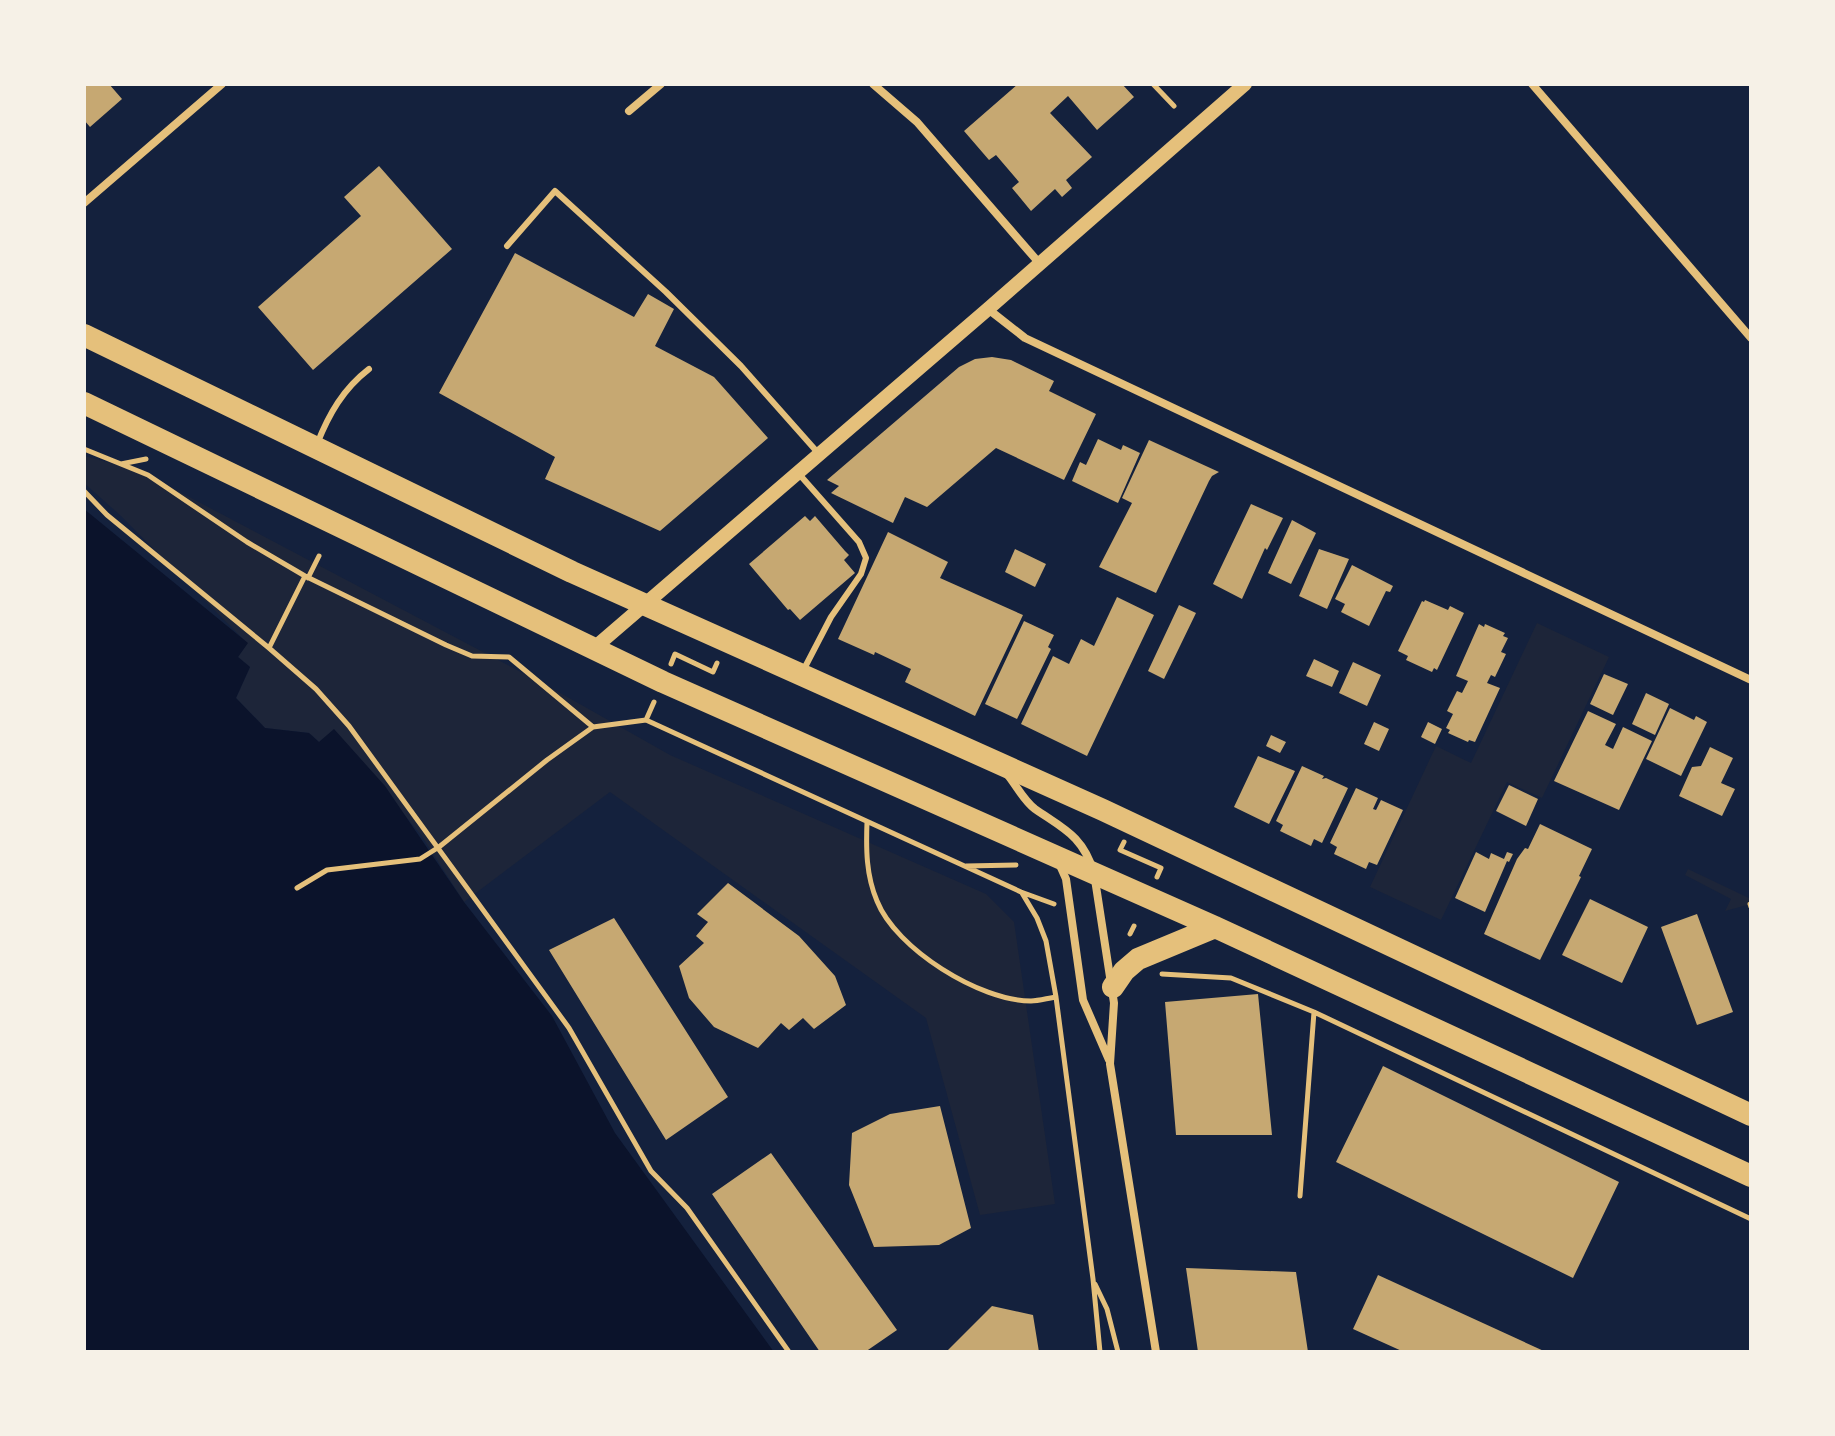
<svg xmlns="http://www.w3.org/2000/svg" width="1835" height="1436" font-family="'Libre Baskerville',serif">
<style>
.green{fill:#1d2539}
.water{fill:#0b132b}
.building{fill:#c6a872}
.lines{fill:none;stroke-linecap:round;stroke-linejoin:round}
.path{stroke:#e5c07b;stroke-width:5}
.service{stroke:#e5c07b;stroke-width:6}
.minor{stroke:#e5c07b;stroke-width:8}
.tertiary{stroke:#e5c07b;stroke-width:14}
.trunk{stroke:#e5c07b;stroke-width:22}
</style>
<rect width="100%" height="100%" fill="#14213d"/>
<!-- green -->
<path class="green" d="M84 456 138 470 555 690 670 755 986 894 1014 922 1055 1204 980 1215 926 1018 610 792 464 902 421 835 334 730 319 742 309 733 265 728 236 698 250 667 238 657 247 643 121 516 84 483Z
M1537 623 1609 657 1542 798 1507 782 1441 920 1370 887 1436 746 1471 763Z
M1688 869 1751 899V904L1725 911 1731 899 1685 875Z"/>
<!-- water -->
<path class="water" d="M84 509 248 643 238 657 250 667 236 698 265 728 309 733 319 742 334 729 385 786 464 902 552 1016 615 1133 774 1352H84Z"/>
<!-- building -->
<path class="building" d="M84 84H109L122 99 90 127 84 120Z
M1018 84H1122L1134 97 1097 130 1068 96 1050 113 1092 157 1066 180 1072 188 1062 197 1055 189 1031 211 1012 188 1019 182 996 155 989 160 964 131Z
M379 166 452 249 313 370 258 307 361 216 344 197Z
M515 253 634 317 648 294 674 309 655 346 714 377 768 438 660 531 545 479 555 457 439 393Z
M992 357 1011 360 1054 381 1049 391 1096 414 1064 480 996 448 927 507 905 497 893 523 831 493 839 486 827 480 959 367 975 359Z
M1098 439 1121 450 1123 445 1140 453 1118 503 1072 481 1080 462 1086 465Z
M1149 440 1219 472 1212 476 1209 481 1156 593 1099 567 1132 503 1122 498Z
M1251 504 1283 518 1267 550 1265 548 1242 599 1213 584Z
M805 516 810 521 815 516 845 551 849 555 844 560 855 573 800 620 790 609 788 610 749 564Z
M1292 520 1316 533 1291 584 1268 573Z
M888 532 948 562 940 578 1023 615 975 716 905 682 911 669 875 652 874 655 838 639Z
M1015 549 1046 564 1035 587 1005 572Z
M1319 549 1349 559 1327 609 1299 596Z
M1352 565 1393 586 1390 592 1386 591 1369 626 1341 612 1345 604 1335 599Z
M1117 597 1154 615 1087 756 1021 724 1053 656 1069 664 1081 639 1094 646Z
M1425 600 1448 610 1450 606 1464 613 1437 670 1434 668 1432 672 1406 660 1408 656 1398 651 1422 601 1424 602Z
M1179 605 1196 613 1164 679 1148 671Z
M1024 621 1054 635 1048 647 1051 649 1017 719 985 704Z
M1479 624 1484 627 1485 624 1505 633 1503 636 1508 638 1501 652 1506 654 1495 677 1491 675 1487 683 1500 688 1475 742 1469 740 1468 742 1448 733 1450 730 1446 728 1453 714 1447 711 1457 691 1462 693 1468 681 1456 676Z
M1314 659 1339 671 1332 687 1306 676Z
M1353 662 1381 675 1367 706 1339 693Z
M1604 674 1628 684 1613 715 1590 704Z
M1646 693 1669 704 1655 735 1632 724Z
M1670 708 1694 720 1696 716 1707 722 1681 776 1646 759Z
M1588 711 1616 724 1605 745 1613 749 1623 727 1652 741 1619 810 1554 781Z
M1374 722 1389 729 1379 751 1364 744Z
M1428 722 1442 729 1435 744 1421 737Z
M1271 735 1286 742 1280 753 1266 746Z
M1710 747 1733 758 1721 783 1735 789 1722 816 1679 796 1692 767 1701 766Z
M1258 756 1295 771 1269 824 1234 807Z
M1302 766 1324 776 1322 779 1326 778 1348 788 1322 843 1314 839 1311 846 1280 831 1283 825 1276 821Z
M1509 785 1538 799 1526 826 1496 811Z
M1356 788 1378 798 1373 809 1376 810 1381 800 1403 810 1377 865 1369 862 1366 869 1334 854 1337 847 1330 843Z
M1540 824 1592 849 1579 876 1581 877 1540 960 1484 934 1517 859 1525 848 1528 849Z
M1476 852 1489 859 1491 853 1504 859 1507 852 1513 854 1509 862 1507 861 1485 912 1455 898Z
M728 883 799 936 835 976 846 1005 814 1029 803 1018 789 1030 781 1023 758 1048 714 1027 689 998 679 966 704 943 696 936 708 922 697 914Z
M1590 899 1648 927 1622 983 1562 955Z
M1697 914 1733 1012 1697 1025 1661 927Z
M614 918 728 1097 666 1140 549 950Z
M1258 994 1272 1135H1176L1165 1002Z
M1383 1066 1619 1182 1573 1278 1336 1162Z
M940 1106 971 1228 939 1245 874 1247 849 1185 852 1133 890 1114Z
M771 1153 897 1330 865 1352H820L712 1194Z
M1186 1268 1296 1272 1308 1352H1198Z
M1378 1275 1546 1352H1404L1353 1329Z
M992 1306 1033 1315 1039 1352H946Z"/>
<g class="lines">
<!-- path -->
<path class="path" d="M1153 84 1174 106
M84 449 148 475 247 542 305 576 446 645 472 656 509 657 593 727 646 720 1021 892 1054 904
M121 464 146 459
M84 491 107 515 269 648 316 689 349 726 569 1028 651 1171 687 1208 789 1352
M308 578 319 556
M269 648 305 576
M671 664 675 654 713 672 717 663
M646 720 654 702
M867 822C866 849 866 875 877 901 896 949 980 1001 1031 1001 1039 1001 1048 998 1056 997
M1124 842 1120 850 1161 868 1157 877
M966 866 1016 865
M297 888 327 870 420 859 439 847 547 760 593 727
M1022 893 1037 918 1046 941 1056 997 1093 1279 1100 1352
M1750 904 1751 907
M1130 934 1134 926
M1162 974 1231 978 1314 1012 1751 1219
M1300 1196 1314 1012
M1095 1284 1107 1309 1118 1352"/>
<!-- service -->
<path class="service" d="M507 246 555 191 666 292 741 366 819 454
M317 444C329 414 343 389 369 369
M799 474 859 542 866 558 861 574 831 617 804 669"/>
<!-- minor -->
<path class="minor" d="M873 84 917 122 1040 264
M1532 84 1751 338
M629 111 661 84
M84 203 222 84
M988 309 1025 338 1751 680
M1007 774C1016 785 1024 801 1035 809 1064 829 1083 836 1094 873L1114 1003 1110 1064 1156 1352
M1058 861 1066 879 1083 1000 1109 1060"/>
<!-- tertiary -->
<path class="tertiary" d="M593 649 988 309 1245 84"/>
<!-- trunk -->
<path class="trunk" d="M84 335 572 572 1103 810 1751 1115
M84 403 663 682 1215 927 1751 1176
M1113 987 1124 971 1138 959 1215 927"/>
</g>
<!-- border -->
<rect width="1835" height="1436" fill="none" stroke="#f6f1e7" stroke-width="172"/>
</svg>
